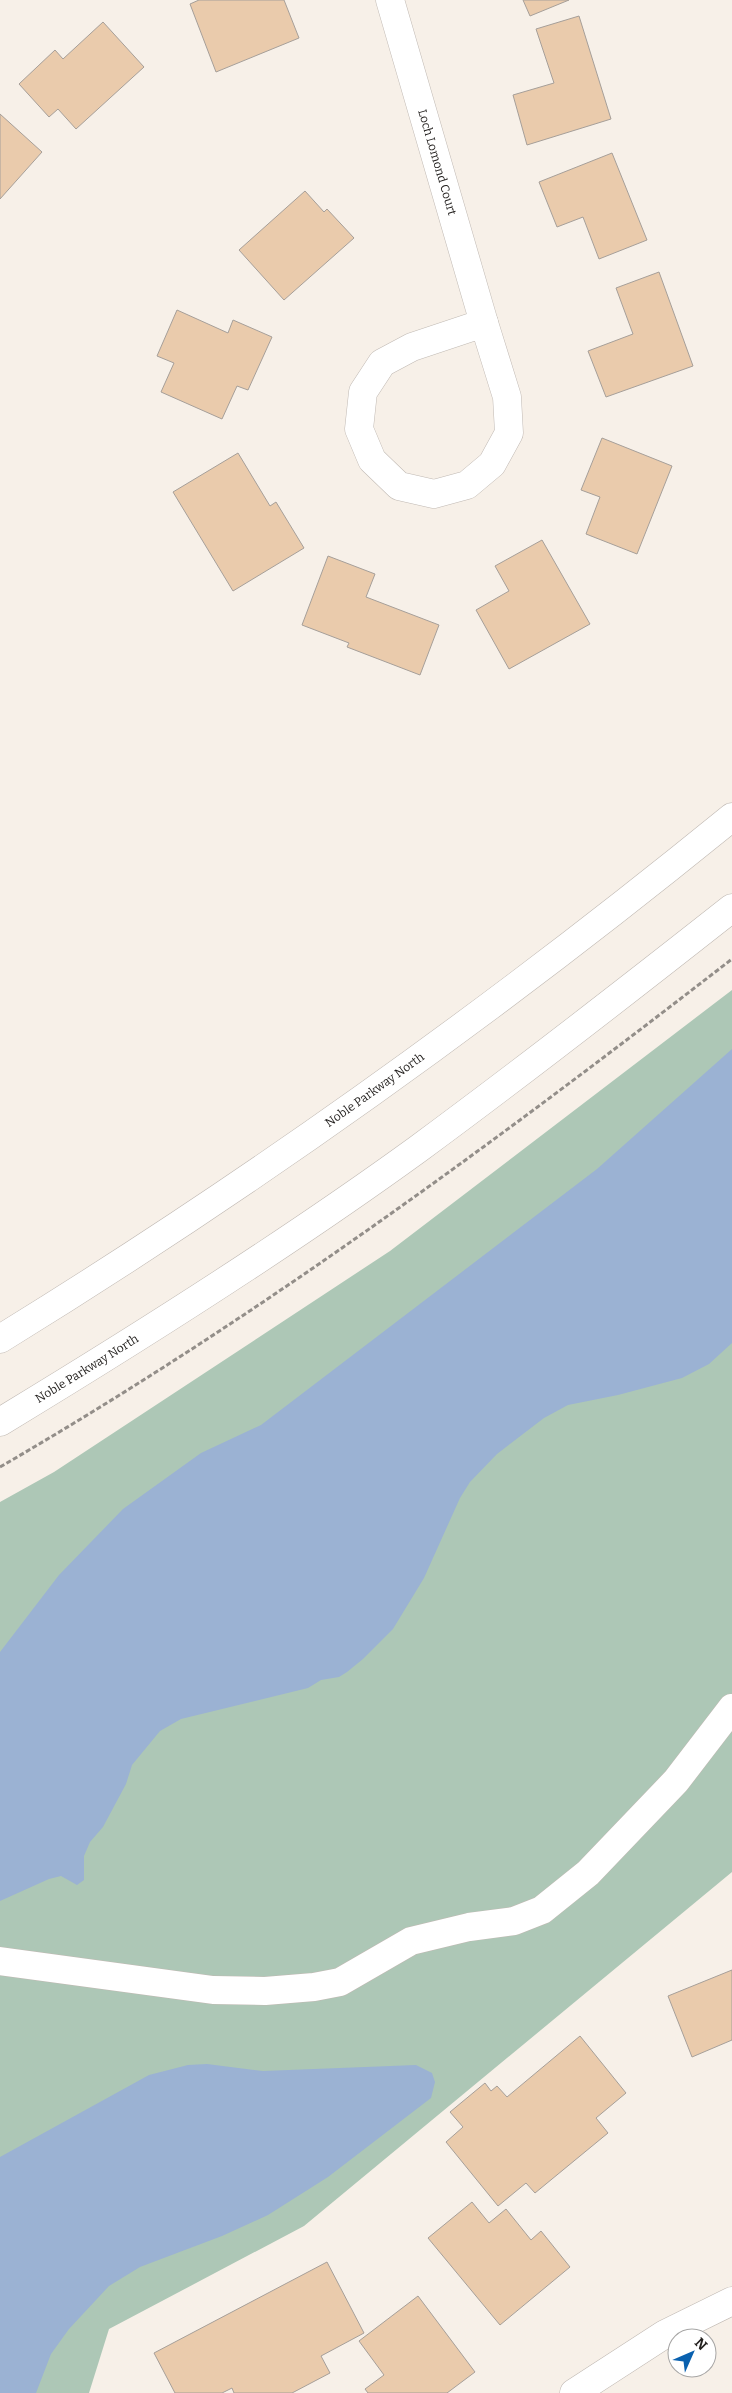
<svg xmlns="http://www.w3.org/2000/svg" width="732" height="2393" font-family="Bitter,serif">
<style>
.green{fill:#adc7b6}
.water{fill:#9bb2d3}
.building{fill:#eacbac;stroke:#a69f99}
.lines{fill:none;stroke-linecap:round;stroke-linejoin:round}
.minor-casing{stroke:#c0b9b3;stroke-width:29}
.major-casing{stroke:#c0b9b3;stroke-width:29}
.path{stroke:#938e89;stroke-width:3;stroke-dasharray:5 2.5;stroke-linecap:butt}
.minor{stroke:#fff;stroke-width:28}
.major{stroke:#fff;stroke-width:28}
.labels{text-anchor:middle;stroke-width:4;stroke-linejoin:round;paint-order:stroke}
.street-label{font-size:12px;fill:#24211f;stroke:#fff}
</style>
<rect width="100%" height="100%" fill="#f7f0e8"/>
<!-- green -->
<path class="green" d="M732 990V1872L304 2226 109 2329 89 2393H0V1502L54 1472 390 1251Z"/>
<!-- water -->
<path class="water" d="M732 1049V1343L709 1364 682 1378 618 1395 568 1405 544 1418 497 1454 470 1482 460 1498 424 1578 393 1629 363 1659 347 1672 339 1677 321 1680 308 1688 181 1719 160 1731 132 1765 126 1784 103 1827 90 1842 84 1856V1880L77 1885 61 1876 49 1879 0 1901V1652L59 1575 123 1509 201 1453 261 1425 597 1169Z
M207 2064 263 2071 416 2065 432 2073 435 2082 431 2098 328 2177 268 2215 222 2236 140 2267 109 2286 69 2329 51 2354 36 2393H0V2157L149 2075 188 2065Z"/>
<!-- building -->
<path class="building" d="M199 0H284L299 38 216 72 190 4Z
M523 0H569L530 16Z
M579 16 611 119 527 145 513 95 554 83 536 29Z
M103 22 144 67 76 129 58 109 49 117 19 84 55 50 63 59Z
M0 114 42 152 0 199Z
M612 153 647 240 599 259 583 217 557 227 539 182Z
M305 191 324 212 327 209 354 238 284 300 239 250Z
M659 272 693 366 606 397 588 351 633 334 616 288Z
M177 310 228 333 233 320 272 337 248 390 237 386 222 419 161 392 174 363 157 356Z
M602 438 672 466 637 554 586 534 600 497 581 490Z
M238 453 270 506 276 502 304 548 233 591 173 492Z
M542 540 590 624 509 669 476 610 509 591 495 566Z
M328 556 375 574 366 597 439 625 420 675 347 647 349 643 302 625Z
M732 1970V2040L692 2057 668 1996Z
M580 2036 626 2093 596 2118 608 2133 535 2193 526 2183 498 2206 446 2142 463 2127 450 2112 485 2083 491 2091 497 2086 507 2097Z
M472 2202 489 2223 506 2209 531 2240 541 2231 570 2267 500 2325 428 2238Z
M327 2262 364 2333 321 2356 330 2373 292 2393H234L232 2388 222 2393H175L154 2353Z
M418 2296 475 2372 447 2393H368L365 2389 384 2375 359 2341Z"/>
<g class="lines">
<!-- minor casing -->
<g class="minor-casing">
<g id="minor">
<path id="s1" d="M390 0 484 323"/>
<path d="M484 323 507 397 509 433 492 464 467 485 434 494 399 486 372 460 359 429 363 392 382 363 412 347Z"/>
<path d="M0 1961 213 1990 265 1991 314 1987 340 1982 411 1941 469 1927 514 1921 542 1910 588 1873 676 1781 732 1708"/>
<path d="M574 2393 665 2334 732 2301"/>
</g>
</g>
<!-- major casing -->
<g class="major-casing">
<g id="major">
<path id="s2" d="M0 1339C255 1182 500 1006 732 817"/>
<path id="s3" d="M0 1422C142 1336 283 1247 418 1149 524 1071 628 990 732 908"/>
</g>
</g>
<!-- path -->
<path class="path" d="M0 1467C257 1318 497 1141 732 959"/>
<!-- minor -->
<use href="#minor" class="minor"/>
<!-- major -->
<use href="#major" class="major"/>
</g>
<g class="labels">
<!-- street labels -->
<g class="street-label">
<text dy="4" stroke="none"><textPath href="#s1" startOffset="169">Loch Lomond Court</textPath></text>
<text dy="4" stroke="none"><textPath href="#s2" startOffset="450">Noble Parkway North</textPath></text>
<text dy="4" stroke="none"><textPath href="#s3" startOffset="102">Noble Parkway North</textPath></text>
</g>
</g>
<!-- north arrow -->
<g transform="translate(692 2353) rotate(45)"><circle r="24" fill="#ffffff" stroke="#a7a6a5"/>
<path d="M0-4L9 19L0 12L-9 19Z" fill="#0a61af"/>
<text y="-8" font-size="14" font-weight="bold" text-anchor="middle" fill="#24211f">N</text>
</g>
</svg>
